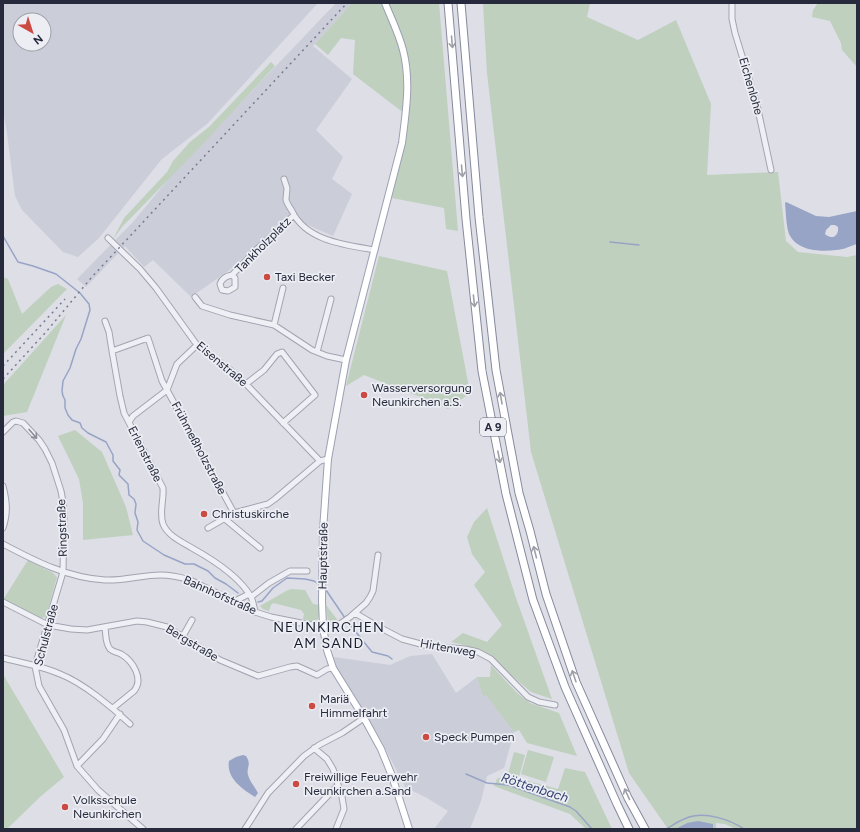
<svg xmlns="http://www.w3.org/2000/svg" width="860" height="832" font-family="Figtree,sans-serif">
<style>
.built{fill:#cbcdd8;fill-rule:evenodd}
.green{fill:#bfd0be}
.water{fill:#98a4c6;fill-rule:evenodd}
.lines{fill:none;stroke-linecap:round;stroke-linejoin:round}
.stream{stroke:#98a4c6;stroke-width:1.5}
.minor-casing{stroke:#a3a4b0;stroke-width:7}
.major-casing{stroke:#9ca0b2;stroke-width:8}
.highway-casing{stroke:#85899d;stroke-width:9}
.minor{stroke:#eff0f5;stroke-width:5}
.major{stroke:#fff;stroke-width:6}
.highway{stroke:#fff;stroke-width:7}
.rail{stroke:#777b90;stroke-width:1.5;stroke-dasharray:2 4;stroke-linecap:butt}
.oneway{stroke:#9e9fa7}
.oneway2{stroke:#8b8d98}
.poi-dot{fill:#cb4b43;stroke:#eceef4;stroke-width:1.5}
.labels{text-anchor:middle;stroke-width:3.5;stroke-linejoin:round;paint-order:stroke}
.shield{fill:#eceef4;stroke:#626573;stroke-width:1}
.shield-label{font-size:11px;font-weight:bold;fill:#272a3c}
.street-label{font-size:12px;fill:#272a3c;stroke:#eceef4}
.poi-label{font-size:12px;fill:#272a3c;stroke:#eceef4;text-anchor:start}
.water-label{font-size:13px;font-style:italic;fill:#32406f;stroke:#eceef4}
.quarter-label{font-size:14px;letter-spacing:1px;fill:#191c2d;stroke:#eceef4}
</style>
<rect width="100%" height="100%" fill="#dddee6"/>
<!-- built -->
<path class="built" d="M3 3H318L208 123 161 160 99 238 78 257 63 252 22 210 15 196 7 133 3 111ZM20 20H44V44H20Z
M336 3H352L313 46 352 79 316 130 343 157 332 179 352 194 333 236 287 216 231 269 191 297 153 260 144 267 125 246 86 287 77 279 133 222 171 176Z
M432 654 456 693 477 677 483 696 486 694 514 732 504 768 487 776 481 801 470 829H434L448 811 427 798 405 787 381 740 348 685 337 673 334 657 390 665 410 656Z"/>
<!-- green -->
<path class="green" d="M352 3H439L458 231 446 229 444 208 392 198 409 117 353 74 355 40 341 38 328 55 315 44Z
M483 3H590L587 17 638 40 676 20 711 104 707 175 778 172 786 241 798 252 847 257 857 255V829H736L725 824 716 823V829H713V824L687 823 675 829H668L629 773 531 452 487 73Z
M818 3H857V67L842 50 841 43 830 21 812 17 813 10Z
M271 62 275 66 200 147 123 226 113 239 124 218 167 172 173 161 190 142 209 127Z
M379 256 447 271 470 393 448 409 423 398 364 375 346 386Z
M3 277 8 279 22 314 51 287 58 284 67 289 3 354Z
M66 315 27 412 3 416V385Z
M75 430 102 452 126 507 133 535 83 540V503L79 479 58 436Z
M487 508 516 598 552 699 531 692 488 655 468 646 451 642 463 633 487 642 502 625 474 585 485 572 472 554 467 537 474 522Z
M28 560 53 573 57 577 46 617 41 618 3 600Z
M291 589 305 590 313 604 319 605V615L318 619C313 623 308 621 303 619L304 614 301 610 273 603 271 605 269 611 263 609 260 606 286 591Z
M326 605 339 622 331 624 328 622Z
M491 665 517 693 530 703 559 713 577 756 527 743 519 730 514 732 486 695 483 696 477 677H490Z
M4 676 64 777 41 796 7 829H3V677Z
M528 750 554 757 546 782 521 774Z
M514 752 525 755 519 777 508 774Z
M565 768 585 772 612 829H586L570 814 494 786 497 779 506 775 558 789Z"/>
<!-- water -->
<path class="water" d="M786 202 816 216 829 217 857 211V244C850 246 843 250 836 250 820 252 797 251 789 234 786 225 786 213 785 203ZM831 225H835L838 227C839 235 833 241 825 234L826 230Z
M243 755 246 756C252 765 246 767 248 775 250 782 255 787 258 793L255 797C242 789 226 778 229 761L236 757Z
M698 821 713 824V829H675L687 823Z"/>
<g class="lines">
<!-- stream -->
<path class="stream" d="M3 236 18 262 33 266 56 274 80 293 89 304 90 310 81 339 76 349 70 368 63 381 62 391 63 396 65 400V408L68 415 72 420 80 423 82 428 88 433 106 442 113 455V461L120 470 119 475 128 484 129 495 134 499 136 504 135 513 138 522 137 530 143 541 164 555 185 564H194L208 571 215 578 226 584 238 593
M610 242 639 245
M326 590 345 618
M258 602 262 601 273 588 287 578 305 579 314 581 317 583
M347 621 372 652 388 656 392 659
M466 774 487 783 508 785 570 807 576 811 592 829
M666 829C673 825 680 820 689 817 706 812 729 819 744 829"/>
<!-- minor casing -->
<g class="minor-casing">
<path id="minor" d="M732 3V19L735 33 757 105 771 170
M284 179C285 182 286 185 287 188 287 191 286 196 286 200 287 203 290 208 292 211 306 241 345 245 375 250
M108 238 140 269 156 288 197 345 229 369 246 384 320 461 328 459
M232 275 235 278V287L228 291 222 290 220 284C222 278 226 276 232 275L257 249 294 215
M195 297 202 306 230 315 274 325 312 350 327 356 346 360
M105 321 109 332 112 351
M274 325 283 288
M197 345 177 364 167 390 234 513
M317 352 331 299
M246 384 264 370 277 354 282 352 315 395 283 423
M129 422 133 416 167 390 162 381 148 338 112 351 120 396 124 413 163 488C164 500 159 513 163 524 168 536 182 542 192 548 210 558 240 577 251 597 253 601 254 607 255 612
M3 432 13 422 16 421 23 423 39 440 45 449 52 463 61 491 63 502 64 518 63 572 35 666 39 686 64 730 77 766 98 790 143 829
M3 486C7 502 8 513 3 528
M225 519 260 548
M208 528 234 513 268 504 275 499 320 461
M3 544C35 561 68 578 105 580 124 581 142 575 160 575 170 575 180 577 190 580L255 612 271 617 301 623 331 628 337 626 350 617 366 603 370 597 373 591 378 555
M251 597 269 583 290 571H307
M235 601 249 594
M3 602 48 625 71 629 87 630 137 621 147 622 167 627 220 660 258 676 290 667 297 666 317 675 327 669 333 668
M355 613 377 626 402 639 428 646 465 649 478 652 491 659 528 697 539 702 555 705
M105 627C106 634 105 643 110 649 113 652 117 652 121 654 133 661 144 679 134 691L113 708
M183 636 192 620
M3 658C22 663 42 666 60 674 83 683 112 707 130 724
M314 748 327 759 333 769 342 797 344 809 336 829
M77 766 103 739 120 714
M245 829 268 793 304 756 319 745 342 733 364 718
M296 829 338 785"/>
</g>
<!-- major casing -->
<g class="major-casing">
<path id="major" d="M385 3C391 18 399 34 403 50 411 80 406 112 402 143L346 360 328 459 323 530 322 601 323 627 327 650 333 668 364 718 381 749 392 776 409 829"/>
</g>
<!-- highway casing -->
<g class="highway-casing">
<path id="highway" d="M448 3 466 219 482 371 506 494 533 600 565 687 617 804 629 829
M461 3 479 217 496 370 519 493 530 531 546 594 576 682 628 798 645 829"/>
</g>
<!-- minor -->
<use href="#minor" class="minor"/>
<!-- major -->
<use href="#major" class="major"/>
<!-- highway -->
<use href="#highway" class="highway"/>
<!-- rail -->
<path class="rail" d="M3 366 65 299
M3 379 46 332 91 278 347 3"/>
</g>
<!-- one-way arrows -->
<defs><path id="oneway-shaft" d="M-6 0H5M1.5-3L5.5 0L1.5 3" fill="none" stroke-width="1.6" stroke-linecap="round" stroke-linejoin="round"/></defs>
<g class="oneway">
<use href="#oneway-shaft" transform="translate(452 42) rotate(85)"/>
<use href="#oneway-shaft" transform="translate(462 171) rotate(85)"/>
<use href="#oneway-shaft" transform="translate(474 301) rotate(84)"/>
<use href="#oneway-shaft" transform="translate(501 398) rotate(-100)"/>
<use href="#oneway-shaft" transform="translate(499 457) rotate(79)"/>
<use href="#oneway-shaft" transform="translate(535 552) rotate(-104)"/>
<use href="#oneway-shaft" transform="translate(574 676) rotate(-109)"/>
<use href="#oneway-shaft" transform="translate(627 794) rotate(-115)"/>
</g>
<use class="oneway2" href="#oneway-shaft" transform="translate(33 434) rotate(49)"/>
<!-- markers -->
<g class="poi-dot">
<circle cx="267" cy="277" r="4"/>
<circle cx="364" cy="395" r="4"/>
<circle cx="204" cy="514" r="4"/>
<circle cx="312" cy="706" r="4"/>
<circle cx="426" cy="737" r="4"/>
<circle cx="296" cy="784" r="4"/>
<circle cx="65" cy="807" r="4"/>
</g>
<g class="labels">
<!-- shield labels -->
<rect class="shield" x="480" y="418" width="26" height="18" rx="3"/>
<g class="shield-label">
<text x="493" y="431">A 9</text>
</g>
<!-- street labels -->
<g class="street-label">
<text transform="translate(751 86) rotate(74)" y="4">Eichenlohe</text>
<text transform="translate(263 245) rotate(-45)" y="4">Tankholzplatz</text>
<text transform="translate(222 364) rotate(40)" y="4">Eisenstraße</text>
<text transform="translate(199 448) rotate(62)" y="4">Frühmeßholzstraße</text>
<text transform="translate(145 454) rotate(63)" y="4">Erlenstraße</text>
<text transform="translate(62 528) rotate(-92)" y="4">Ringstraße</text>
<text transform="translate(323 556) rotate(-89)" y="4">Hauptstraße</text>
<text transform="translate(220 595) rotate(24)" y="4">Bahnhofstraße</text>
<text transform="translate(46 635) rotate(-75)" y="4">Schulstraße</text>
<text transform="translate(192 643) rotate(31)" y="4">Bergstraße</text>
<text transform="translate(448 648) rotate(10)" y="4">Hirtenweg</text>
</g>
<!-- poi labels -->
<g class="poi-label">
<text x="275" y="281">Taxi Becker</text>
<text x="372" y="392">Wasserversorgung<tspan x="372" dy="14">Neunkirchen a.S.</tspan></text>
<text x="212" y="518">Christuskirche</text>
<text x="320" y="703">Mariä<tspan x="320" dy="14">Himmelfahrt</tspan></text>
<text x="434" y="741">Speck Pumpen</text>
<text x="304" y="781">Freiwillige Feuerwehr<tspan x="304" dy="14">Neunkirchen a.Sand</tspan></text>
<text x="73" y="804">Volksschule<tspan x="73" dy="14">Neunkirchen</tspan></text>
</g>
<!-- water labels -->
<g class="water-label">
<text transform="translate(535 787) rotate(18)" y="5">Röttenbach</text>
</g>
<!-- quarter labels -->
<g class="quarter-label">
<text x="329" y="632">NEUNKIRCHEN<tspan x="329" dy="16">AM SAND</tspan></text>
</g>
</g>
<!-- border -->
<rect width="860" height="832" fill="none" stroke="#272a3c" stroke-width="8"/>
<!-- north arrow -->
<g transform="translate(32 32) rotate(141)"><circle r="19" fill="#eceef4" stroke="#9da0aa"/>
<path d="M0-3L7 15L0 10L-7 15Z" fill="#cb4b43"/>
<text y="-6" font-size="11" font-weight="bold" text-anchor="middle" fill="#272a3c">N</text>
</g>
</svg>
